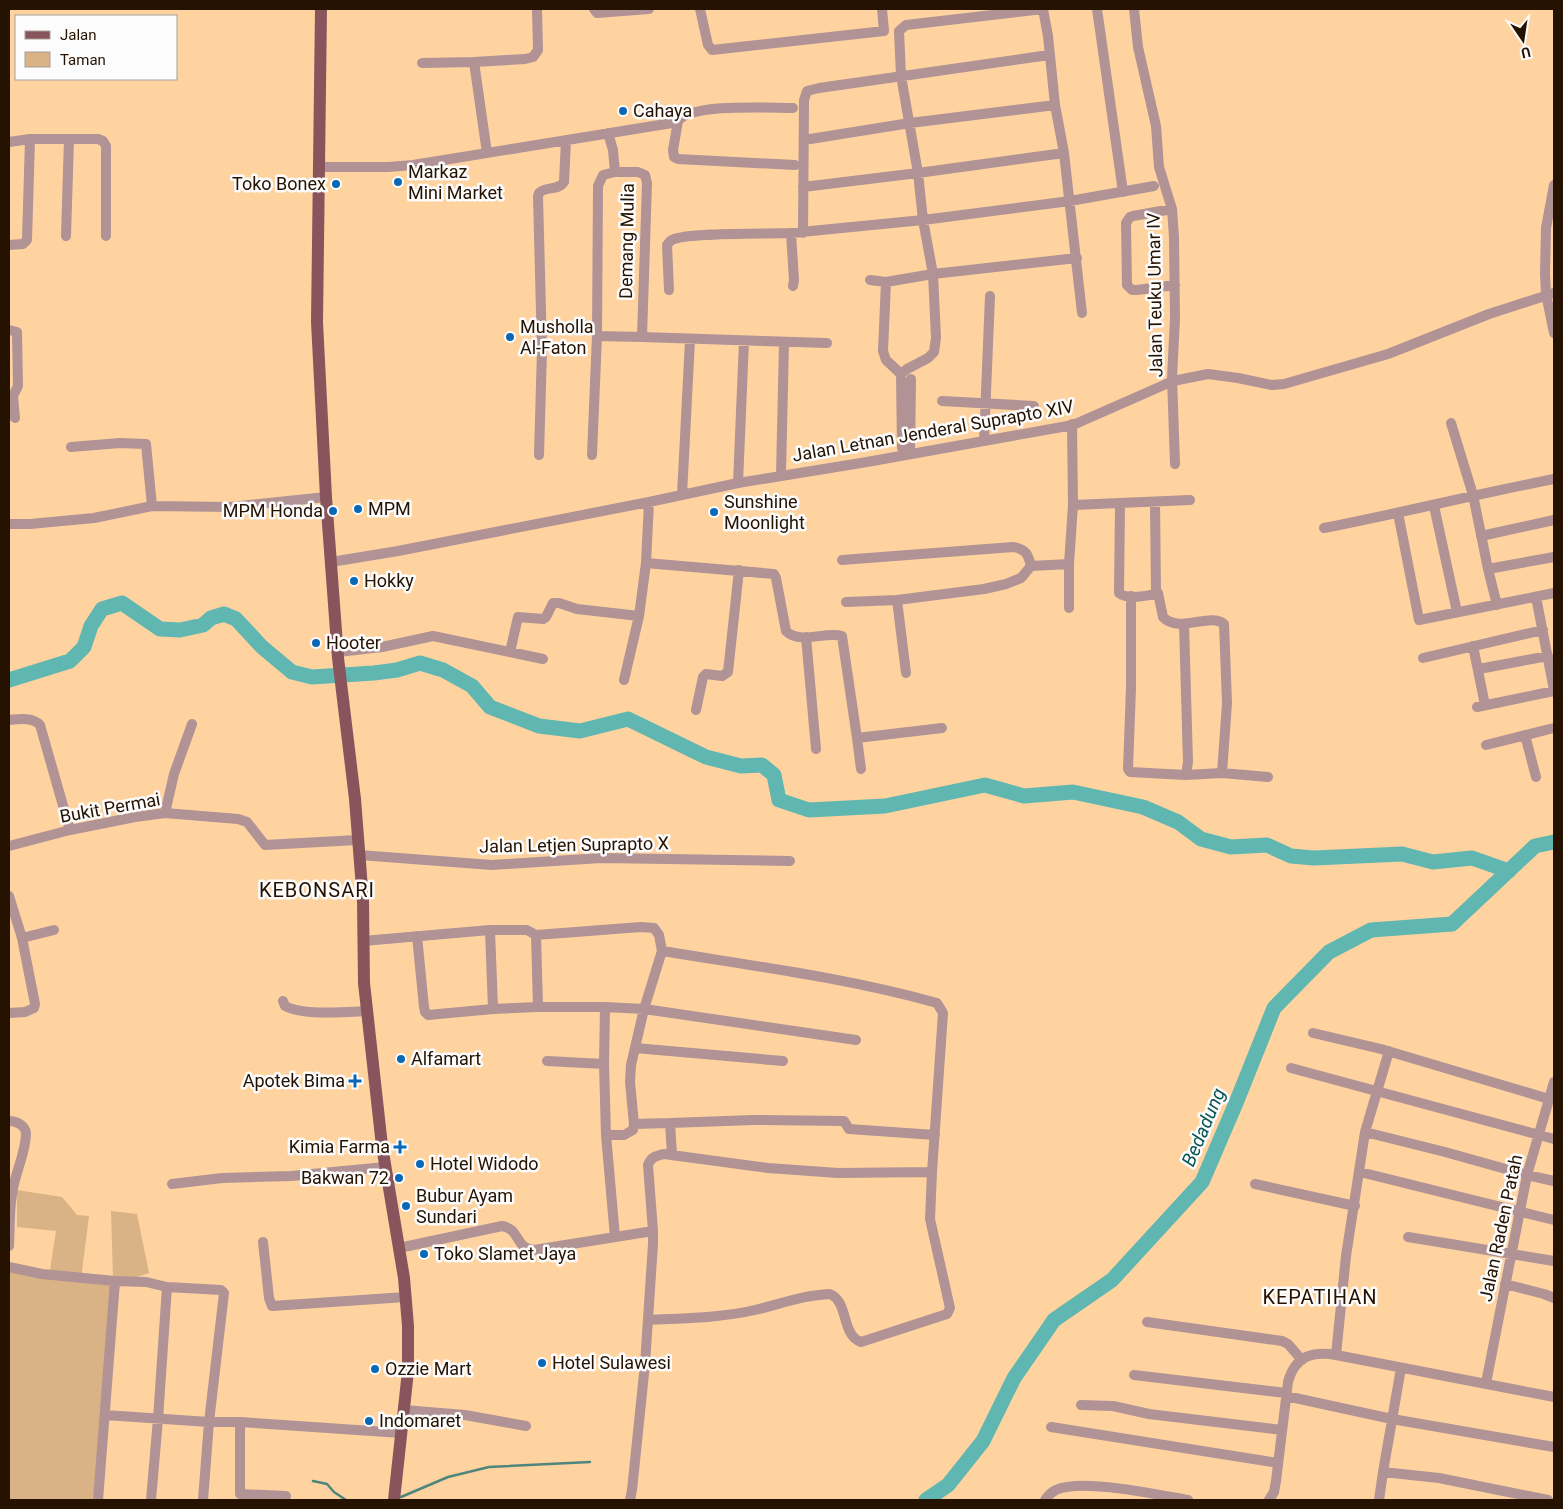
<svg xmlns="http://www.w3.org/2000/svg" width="1563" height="1509" font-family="Roboto,sans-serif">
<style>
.green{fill:#d9b285}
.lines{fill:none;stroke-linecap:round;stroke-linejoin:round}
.stream{stroke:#4e857c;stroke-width:2.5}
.river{stroke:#60b6b1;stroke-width:15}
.minor{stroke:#b19295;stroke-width:10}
.major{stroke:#89555c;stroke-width:12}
.poi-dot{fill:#0968b5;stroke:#fcfcfc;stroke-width:2}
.labels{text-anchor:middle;stroke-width:5;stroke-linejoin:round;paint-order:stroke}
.poi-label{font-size:18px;fill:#251200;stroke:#fcfcfc;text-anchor:start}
.street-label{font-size:18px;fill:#251200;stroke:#fcfcfc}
.water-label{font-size:19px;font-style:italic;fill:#095654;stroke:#fcfcfc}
.quarter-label{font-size:20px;letter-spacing:1px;fill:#251200;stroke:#fcfcfc}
</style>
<rect width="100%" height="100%" fill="#fed3a0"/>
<!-- green -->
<path class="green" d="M17 1190 62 1197 77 1215 89 1216 81 1279 113 1278 111 1211 137 1214 149 1273 120 1282 98 1500H9V1269L50 1270 56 1231 17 1227Z"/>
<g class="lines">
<!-- stream -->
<path class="stream" d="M313 1481 327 1484 334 1492 346 1500
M401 1497 448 1477 489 1467 590 1462"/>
<!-- river -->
<path class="river" d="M9 680 70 661 84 647 91 626 102 609 122 603 160 629 180 630 203 625 211 618 224 614 236 619 262 647 292 672 312 677 374 673 397 670 420 663 443 670 472 686 490 707 539 726 580 731 628 719 706 757 741 766 762 765 774 775 779 800 809 810 885 806 985 785 1024 796 1073 792 1143 807 1178 822 1201 839 1231 847 1267 845 1291 856 1314 858 1402 854 1433 862 1472 858 1509 871
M926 1500 948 1485 983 1441 1014 1378 1054 1320 1112 1280 1202 1182 1236 1103 1274 1008 1329 952 1371 930 1452 924 1535 846 1554 842"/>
<!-- minor -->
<path class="minor" d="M594 9 597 13 649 9
M700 9 708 45 712 50 884 31 882 9
M1043 9 1048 36 1055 105 1064 153 1082 313
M1097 9 1123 192
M1134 9 1138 47 1156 126 1159 167 1172 209 1174 237 1175 319 1172 378 1175 464
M422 63 474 62
M793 108C770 108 691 103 678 121L673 150 674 157 678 159 795 165
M608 133 613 150 615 172
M804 140 910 123 1055 105
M9 142 30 139H98L103 141 106 146V236
M487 153 474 62 525 59 533 57 538 50 537 9
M319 167H388L413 165 678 122
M615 172H638L645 175 647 183 642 337 597 336 598 186 603 175Z
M1554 185 1546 228 1545 274 1546 294 1554 333
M803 187 918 173 1064 153
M1172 209 1133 216 1130 217 1126 223 1127 285 1132 290H1137L1175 285
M791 233 923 220 1070 201 1154 186
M803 233 804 100 807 91 819 88 1049 55
M66 236 69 139
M9 245 23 244 27 240 30 139
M870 280 886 282 933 274 1077 258
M886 282 883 351 886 360 901 374
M669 290 667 245C669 243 669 241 672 240 686 232 771 234 791 233L794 280 793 286
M9 330 17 332 18 386 13 396 15 418
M642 337 827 343
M942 401 1034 406
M1451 423 1473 495 1488 569 1497 605
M984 441 990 296
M71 447 120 443 146 444 152 506
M902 448 901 374 907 369 928 358 934 352 936 338 933 274 923 220 918 173 901 76 899 31 906 25 1043 9
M910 454 911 379
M539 455 542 350 538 196 539 193C546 186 558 191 564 182L566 140
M592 455 597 336
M781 475 784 342
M738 483 744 341
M682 495 690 340
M1120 504 1119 593C1127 600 1148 596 1158 593L1156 591 1155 502
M1073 505 1190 500
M1434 506 1457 612
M1398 513 1419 620 1554 593
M9 524H30L94 518 152 506 230 507 326 497
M1324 528C1401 513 1477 494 1554 479
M1481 536 1554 520
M842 560 1013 547C1026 549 1028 554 1031 566
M331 562 398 551 649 502 738 483 867 462 1073 425 1173 381 1208 374 1238 378 1272 385 1284 384 1388 354 1489 314 1554 293
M646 563 774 574 776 578 786 631C800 645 825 631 842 636L857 738 942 728
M1488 569 1554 557
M1158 593 1163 617C1179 634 1210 612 1224 624L1227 703 1222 773
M1131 596V688L1128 769 1130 772 1186 775 1222 773 1268 777
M1536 597 1554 690
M897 600 906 673
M846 602 897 600 984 589 1006 584 1021 578 1031 566 1069 564
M1069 608V564L1073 505 1072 424
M1184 624 1188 762 1186 775
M806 637 816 749
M1473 646 1485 705
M338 652 382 647 433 636 510 652 518 617 543 619 546 617 553 603H559L577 609 639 616
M510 652 543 659
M1423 658 1543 630
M1479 669 1548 656
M624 680 639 616 646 563 649 502
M1477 707 1554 691
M696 710 703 677 706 674 722 676 728 672 739 570
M9 720C19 719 33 717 40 725L70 830
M1525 735 1536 777
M857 738 861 769
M1486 745 1554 728
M165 813 174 774 192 724
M9 846 70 830 135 817 165 813 238 819 247 822 265 845 357 840
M359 855 492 865 601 858 790 861
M9 896 22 938
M490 930 493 1009
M536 935 538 1007
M417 936 424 1007 425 1012 428 1015 493 1009 538 1007H605L644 1009 856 1040
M363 941 490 930H527L536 935 641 927 654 928 659 935 662 951C754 966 847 978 937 1003L943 1013 932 1172 838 1173 768 1168 664 1154C656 1156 651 1157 648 1165L653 1231 534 1250C514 1248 521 1229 502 1226L399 1248
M283 1001 285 1006C303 1016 346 1012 367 1011
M605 1007 604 1064 606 1135 615 1237
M9 1013 25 1012 34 1008 35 1004 22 938 54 930
M1313 1033 1381 1049 1549 1099
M635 1048 783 1061
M547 1061 604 1064
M1291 1068 1554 1139
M9 1121C16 1121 25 1125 26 1133 26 1154 14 1174 12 1195 9 1212 10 1229 9 1246
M634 1124 670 1123
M1365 1132 1445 1152 1527 1175 1554 1181
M606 1135H624L633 1130 634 1124 630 1082 631 1065 644 1009 662 951
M672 1154 670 1123 753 1120 844 1121 849 1129 935 1135
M1360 1172 1554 1220
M172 1184 222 1178 291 1176 385 1167
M1255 1184 1355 1206
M1408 1237 1554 1261
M263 1242 269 1298 272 1306 406 1297
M9 1267 42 1274 115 1281
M1505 1284 1544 1294 1554 1298
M648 1320C684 1318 720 1318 755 1310 780 1304 804 1295 830 1294 849 1302 841 1335 861 1342L947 1314 950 1308 930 1219 932 1172
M1147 1322 1282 1341 1288 1344 1302 1360
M1336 1355 1346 1256 1365 1132 1389 1051
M1134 1375 1286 1393
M1486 1383 1527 1175 1554 1082
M1286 1396 1392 1419 1554 1447
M1081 1405 1113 1406 1149 1414 1282 1430
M404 1410 465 1415 526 1426
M105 1415 209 1422H240L401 1433
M240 1422V1494L286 1496
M1051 1427 1278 1463
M1383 1472 1439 1478 1548 1500
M98 1500 115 1281 146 1282 167 1287 221 1290 224 1293 209 1422 203 1500
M151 1500 158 1419 167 1287
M630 1500 632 1490 645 1364 653 1244V1231
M1045 1500C1049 1495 1051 1492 1056 1490 1082 1478 1159 1495 1188 1500
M1269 1500 1274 1492 1276 1481 1288 1382C1295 1356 1312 1351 1336 1355L1554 1397
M1379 1500 1383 1472 1401 1368"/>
<!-- major -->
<path class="major" d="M321 9 317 322 326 497 338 658 355 799 363 901 364 983 382 1146 404 1278 408 1326V1371L394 1500"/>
</g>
<!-- markers -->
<g class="poi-dot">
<circle cx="623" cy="111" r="5"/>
<circle cx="398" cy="182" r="5"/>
<circle cx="336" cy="184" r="5"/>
<circle cx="510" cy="337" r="5"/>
<circle cx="358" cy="509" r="5"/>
<circle cx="333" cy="511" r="5"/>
<circle cx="714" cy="512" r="5"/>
<circle cx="354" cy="581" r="5"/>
<circle cx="316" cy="643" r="5"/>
<circle cx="401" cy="1059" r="5"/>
<path d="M352.5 1073.5h5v5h5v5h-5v5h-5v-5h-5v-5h5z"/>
<path d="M397.5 1139.5h5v5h5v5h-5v5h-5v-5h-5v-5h5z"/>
<circle cx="420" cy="1164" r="5"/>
<circle cx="399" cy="1178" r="5"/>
<circle cx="406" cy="1206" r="5"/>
<circle cx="424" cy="1254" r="5"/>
<circle cx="542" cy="1363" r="5"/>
<circle cx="375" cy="1369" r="5"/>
<circle cx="369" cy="1421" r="5"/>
</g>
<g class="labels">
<!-- poi labels -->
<g class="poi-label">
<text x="633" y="117">Cahaya</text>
<text x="408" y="178">Markaz<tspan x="408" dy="21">Mini Market</tspan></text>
<text x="326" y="190" text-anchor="end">Toko Bonex</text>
<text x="520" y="333">Musholla<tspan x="520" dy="21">Al-Faton</tspan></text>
<text x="724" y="508">Sunshine<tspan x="724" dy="21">Moonlight</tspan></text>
<text x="368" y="515">MPM</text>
<text x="323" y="517" text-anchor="end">MPM Honda</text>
<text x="364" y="587">Hokky</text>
<text x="326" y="649">Hooter</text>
<text x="411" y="1065">Alfamart</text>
<text x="345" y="1087" text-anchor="end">Apotek Bima</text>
<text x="390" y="1153" text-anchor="end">Kimia Farma</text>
<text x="430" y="1170">Hotel Widodo</text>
<text x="389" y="1184" text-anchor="end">Bakwan 72</text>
<text x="416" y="1202">Bubur Ayam<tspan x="416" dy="21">Sundari</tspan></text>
<text x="434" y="1260">Toko Slamet Jaya</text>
<text x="552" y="1369">Hotel Sulawesi</text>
<text x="385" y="1375">Ozzie Mart</text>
<text x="379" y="1427">Indomaret</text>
</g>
<!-- street labels -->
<g class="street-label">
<text transform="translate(627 241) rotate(-89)" y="6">Demang Mulia</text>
<text transform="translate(1155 295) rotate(-91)" y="6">Jalan Teuku Umar IV</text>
<text transform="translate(933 431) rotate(-10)" y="6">Jalan Letnan Jenderal Suprapto XIV</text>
<text transform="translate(110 808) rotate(-10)" y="6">Bukit Permai</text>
<text transform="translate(574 845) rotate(-1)" y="6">Jalan Letjen Suprapto X</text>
<text transform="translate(1501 1228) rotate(-78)" y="6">Jalan Raden Patah</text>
</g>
<!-- water labels -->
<g class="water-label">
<text transform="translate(1203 1127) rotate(-67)" y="7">Bedadung</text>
</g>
<!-- quarter labels -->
<g class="quarter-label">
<text x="317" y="897">KEBONSARI</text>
<text x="1320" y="1304">KEPATIHAN</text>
</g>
</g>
<!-- border -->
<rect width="1563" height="1509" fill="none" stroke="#251200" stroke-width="20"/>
<!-- legend -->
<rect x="15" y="15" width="162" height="65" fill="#fcfcfc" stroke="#a69e97"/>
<rect x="25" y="31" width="25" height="8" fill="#89555c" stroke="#a69e97"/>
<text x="60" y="40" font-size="15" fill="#251200">Jalan</text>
<rect x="25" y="52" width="25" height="15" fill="#d9b285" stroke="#a69e97"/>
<text x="60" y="65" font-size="15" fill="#251200">Taman</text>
<!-- north arrow -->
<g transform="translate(1523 40) rotate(167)" stroke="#fcfcfc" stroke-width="4" paint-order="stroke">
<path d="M0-4L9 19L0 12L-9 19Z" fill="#251200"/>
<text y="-8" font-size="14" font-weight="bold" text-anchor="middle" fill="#251200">U</text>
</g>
</svg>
